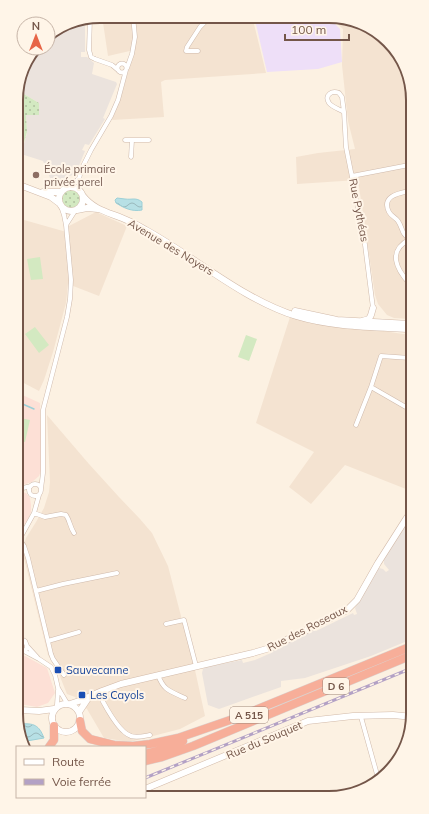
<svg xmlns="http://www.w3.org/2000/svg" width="429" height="814" font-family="Mulish,sans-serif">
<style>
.residential{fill:#f4e3d1}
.commercial{fill:#fde0d6}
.industrial{fill:#ebe3dd}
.education{fill:#eedff8}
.grass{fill:url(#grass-dots)}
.garden{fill:#d3e9c1}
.water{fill:url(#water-waves);stroke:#9dd0d7}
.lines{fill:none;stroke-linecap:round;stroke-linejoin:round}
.stream{stroke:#9dd0d7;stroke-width:1.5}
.street-casing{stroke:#cfbaac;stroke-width:5}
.secondary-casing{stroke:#d2baa9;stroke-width:7}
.highway-casing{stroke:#dbd3d0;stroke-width:9}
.street{stroke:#fff;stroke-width:4}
.secondary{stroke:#fff;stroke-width:6}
.highway{stroke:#f7ae99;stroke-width:8}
.rail-casing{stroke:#b3a1c5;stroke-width:3}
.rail{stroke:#fff5e8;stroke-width:1.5;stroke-dasharray:4.5;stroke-linecap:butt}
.education-dot{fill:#8d6e63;stroke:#fff5e8;stroke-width:1.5}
.transit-dot{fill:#1a4fb4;stroke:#fff5e8;stroke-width:1.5}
.labels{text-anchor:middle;stroke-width:4;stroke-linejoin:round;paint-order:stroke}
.shield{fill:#fff5e8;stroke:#9e8679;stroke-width:1}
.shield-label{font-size:10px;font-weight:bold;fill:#745649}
.education-label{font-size:11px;fill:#785e54;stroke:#fff5e8;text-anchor:start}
.street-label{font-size:11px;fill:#745649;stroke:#fff5e8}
.transit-label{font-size:11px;fill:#164399;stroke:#fff5e8;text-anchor:start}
.rim{fill:none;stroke:#745649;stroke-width:2}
</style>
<defs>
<pattern id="grass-dots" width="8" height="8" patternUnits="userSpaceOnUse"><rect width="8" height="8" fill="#d3e9c1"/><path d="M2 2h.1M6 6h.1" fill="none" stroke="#b0c09f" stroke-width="1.8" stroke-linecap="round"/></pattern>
<pattern id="water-waves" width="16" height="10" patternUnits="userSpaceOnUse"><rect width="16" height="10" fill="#b7e0e5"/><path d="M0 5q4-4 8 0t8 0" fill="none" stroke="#99b8bc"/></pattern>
</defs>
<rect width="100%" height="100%" fill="#fcf1e2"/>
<!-- residential -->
<path class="residential" d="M102 16 261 17 253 20 266 73 165 80 161 82 164 117 112 120 122 94 134 50 108 56Z
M330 17 345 18 384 37 409 73 410 319 394 318 387 315 378 304 375 295 358 180 297 184 296 157 318 153 355 149 348 121 342 65 343 29Z
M96 212 127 226 99 296 68 284 66 303 53 352 44 380 39 391 18 380 17 218 63 231 69 226Z
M290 317 403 334H410L411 491 345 465 311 504 289 487 314 452 256 423Z
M47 415 89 464 119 497 140 519 152 533 168 566 195 670 205 716 180 729 130 742 104 738 87 709 75 697 67 694 57 669 48 655 22 550 26 538 36 522 44 508 49 492 50 482Z"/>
<!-- commercial -->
<path class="commercial" d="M18 393 40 403 42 468 39 476 32 482 19 486Z
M19 492H22L26 493 30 498 31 505V512L28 519 19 532Z
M25 656 47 668 55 693 48 703 37 707 20 704V657Z"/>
<!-- industrial -->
<path class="industrial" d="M85 19V52H81V57H87L94 63 92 74 116 82 117 84 103 118 105 119 89 145 85 144 82 150 85 151 76 173 53 185 43 161 21 154 27 133 26 115 39 103 17 90 25 62 36 48H48V35L68 22Z
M407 522 412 529V639L371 656 305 678 281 681V687L219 709 208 705 202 673 203 669 206 667 242 660 243 663 255 660 271 653V651L315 630 316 631 353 613 354 615 357 614 355 608 377 570 379 568 383 569 386 572 389 570 384 564V558Z"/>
<!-- education -->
<path class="education" d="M264 17H328L340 29 342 62 318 69 267 72 255 20Z"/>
<!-- grass -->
<path class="grass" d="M17 90 39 103V115H26L27 132 17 166Z
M62 199a9 9 0 1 1 18 0a9 9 0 1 1-18 0Z"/>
<!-- garden -->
<path class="garden" d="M40 257 43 279 31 280 27 259Z
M35 327 49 345 39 353 25 334Z
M246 335 257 339 249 361 238 357Z
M20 418 30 420 25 442 19 440V424Z"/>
<!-- water -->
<path class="water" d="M117 198C120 198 122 199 125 199 132 200 136 197 142 202V210C132 212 124 208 116 203L115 200Z
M20 724C34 723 39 725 44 738L21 742Z"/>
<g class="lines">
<!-- stream -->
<path class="stream" d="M18 402 34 409"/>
<!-- street casing -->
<g class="street-casing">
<path id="street" d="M90 18 89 50 91 57 95 59 112 65 118 70
M198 51H186L187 47 200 27 210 17
M117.5 68a4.5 4.5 0 1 1 9 0a4.5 4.5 0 1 1-9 0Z
M127 68 132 54 135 37 133 16
M339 93 342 97 344 112 346 147 364 237 373 308
M339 93C332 90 324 95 329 103 332 107 339 109 344 112
M125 140H149
M131 157 132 140
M352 176 409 165
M72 186 78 179
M79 189V179L81 170 91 150 111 116 118 100 126 70
M409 191C399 193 381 196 389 212 391 216 395 217 398 221 403 228 401 234 410 239
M66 225 75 211
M410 239C387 251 396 269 410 284
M410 358 381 356 371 387 411 410
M356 425 371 387
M29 490a6 6 0 1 1 12 0a6 6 0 1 1-12 0Z
M19 489 31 486
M41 489 43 473V410L67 317 70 299 71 280 66 225 64 215 61 206
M34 513 45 517 61 514 66 515C70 521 70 527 74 533
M19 540 34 513 39 495
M20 540 24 546 28 558 51 654 53 659 64 675
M36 591 63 584 117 573
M166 624 184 620 196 666
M20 641 23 640 25 641 27 646C27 650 24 652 20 651
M48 641 79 632
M27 646 37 657
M24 651 39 659 51 667 55 675 58 688 67 703
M158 675C164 691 170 691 185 698
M98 692C104 704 118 732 131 736 137 738 144 736 150 735
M57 705 58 690
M361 717 378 778"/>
</g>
<!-- secondary casing -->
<g class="secondary-casing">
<path id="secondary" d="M17 184 51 197 59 203
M59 199a12 12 0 1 1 24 0a12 12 0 1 1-24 0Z
M43 192H61
M83 196C93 209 107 212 122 218 130 221 138 225 146 230 195 257 242 299 296 316 332 327 372 327 410 329
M77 210 87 208 98 209
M295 311 337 320 410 324
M362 321 369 319 371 315 373 308
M52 718a14 14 0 1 1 28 0a14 14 0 1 1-28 0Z
M70 704 79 701 102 691 121 684 253 653 270 648 347 610 357 600 378 563 406 519 411 512
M20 710 39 711 54 709
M79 712 89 697
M145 789 308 721 353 716 393 715 413 717"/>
</g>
<!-- highway casing -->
<g class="highway-casing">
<path id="highway" d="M80 721 82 731 90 739 114 745 133 746 150 744 178 738 236 718 412 646
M49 747 54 740V726
M145 754 157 751 183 741
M145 761 162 757 193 746 412 655"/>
</g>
<!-- street -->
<use href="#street" class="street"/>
<!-- secondary -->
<use href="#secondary" class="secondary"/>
<!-- highway -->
<use href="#highway" class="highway"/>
<!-- rail casing -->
<g class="rail-casing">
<path id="rail" d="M145 778 412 668"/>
</g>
<!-- rail -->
<use href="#rail" class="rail"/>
</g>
<!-- markers -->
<circle class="education-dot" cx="36" cy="175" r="4"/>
<g class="transit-dot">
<rect x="54" y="666" width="8" height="8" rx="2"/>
<rect x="78" y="691" width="8" height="8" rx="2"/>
</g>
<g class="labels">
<!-- shield labels -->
<g class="shield">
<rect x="323" y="678" width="26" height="16" rx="3"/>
<rect x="230" y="707" width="38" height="16" rx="3"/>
</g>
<g class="shield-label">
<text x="336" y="690">D 6</text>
<text x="249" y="719">A 515</text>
</g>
<!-- education labels -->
<g class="education-label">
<text x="44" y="173">École primaire<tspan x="44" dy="13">privée perel</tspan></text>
</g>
<!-- street labels -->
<g class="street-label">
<text transform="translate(359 210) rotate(79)" y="4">Rue Pythéas</text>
<text transform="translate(171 247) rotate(31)" y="4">Avenue des Noyers</text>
<text transform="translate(307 628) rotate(-27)" y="4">Rue des Roseaux</text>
<text transform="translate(264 740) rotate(-23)" y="4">Rue du Souquet</text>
</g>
<!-- transit labels -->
<g class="transit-label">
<text x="66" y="674">Sauvecanne</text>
<text x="90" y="699">Les Cayols</text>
</g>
</g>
<!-- crop -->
<path d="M0 0H429V814H0ZM100 23H329A77 77 0 0 1 406 100V714A77 77 0 0 1 329 791H100A77 77 0 0 1 23 714V100A77 77 0 0 1 100 23Z" fill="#fff5e8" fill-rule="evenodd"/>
<path class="rim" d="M100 23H329A77 77 0 0 1 406 100V714A77 77 0 0 1 329 791H100A77 77 0 0 1 23 714V100A77 77 0 0 1 100 23Z"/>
<!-- legend -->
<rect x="16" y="746" width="130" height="52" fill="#fff5e8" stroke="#c7b5a8"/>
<rect x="24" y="759" width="20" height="6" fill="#ffffff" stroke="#c7b5a8"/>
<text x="52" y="766" font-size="12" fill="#745649">Route</text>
<rect x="24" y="779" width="20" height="6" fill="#b3a1c5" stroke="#c7b5a8"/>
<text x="52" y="786" font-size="12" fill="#745649">Voie ferrée</text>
<!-- north arrow -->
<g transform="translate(36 36)"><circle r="19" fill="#fff5e8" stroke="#c7b5a8"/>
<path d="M0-3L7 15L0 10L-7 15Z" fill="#e76547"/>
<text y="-6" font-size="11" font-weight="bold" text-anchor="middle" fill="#745649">N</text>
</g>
<!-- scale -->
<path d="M285 34v6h64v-6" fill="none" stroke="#745649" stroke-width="2"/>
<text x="291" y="34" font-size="12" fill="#745649" stroke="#fff5e8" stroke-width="3" paint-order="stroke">100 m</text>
</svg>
